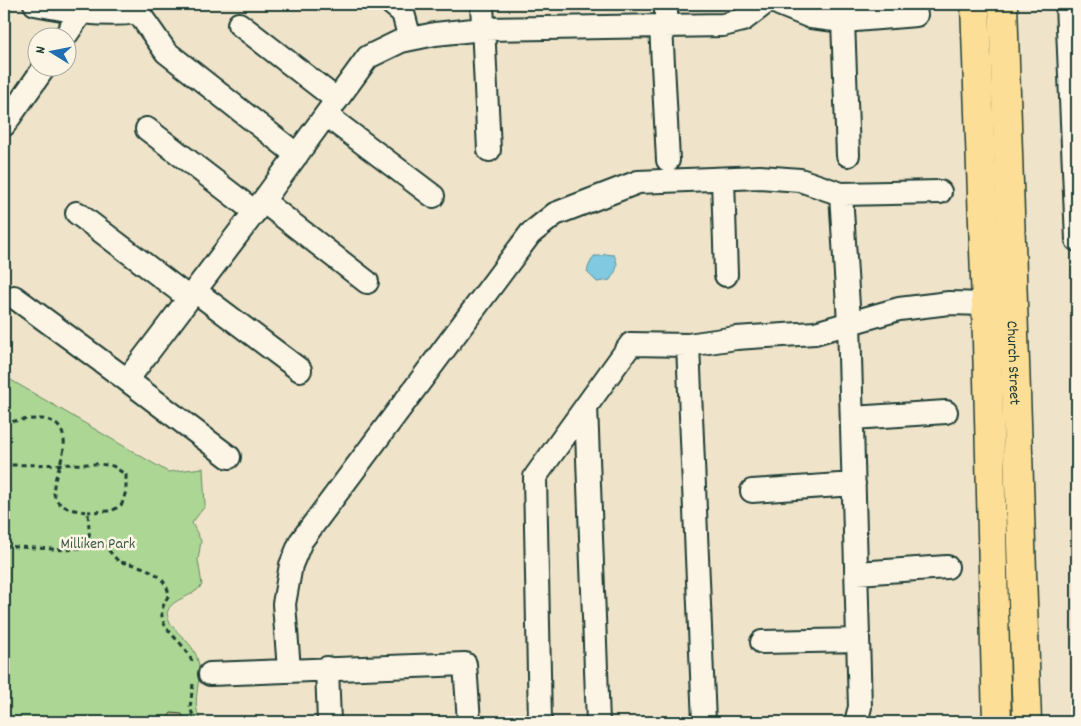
<svg xmlns="http://www.w3.org/2000/svg" width="1081" height="726" font-family="Dekko,sans-serif">
<style>
.green{fill:#acd694;stroke:#668a64}
.water{fill:#80c9e1;stroke:#59919c}
.building{fill:#d1b988;stroke:#1f3d34}
.lines{fill:none;stroke-linecap:round;stroke-linejoin:round}
.minor-casing{stroke:#1f3d34;stroke-width:26}
.major-casing{stroke:#1f3d34;stroke-width:31}
.path{stroke:#1f3d34;stroke-width:3;stroke-dasharray:5 4;stroke-linecap:butt}
.minor{stroke:#fcf5e5;stroke-width:22}
.major{stroke:#fdde96;stroke-width:28}
.labels{text-anchor:middle;stroke-width:5;stroke-linejoin:round;paint-order:stroke}
.street-label{font-size:16px;fill:#1f3d34;stroke:#fcf5e5}
.park-label{font-size:16px;fill:#3b5c47;stroke:#fcf5e5}
</style>
<rect width="100%" height="100%" fill="#efe3c9"/>
<filter id="ink" filterUnits="userSpaceOnUse"><feTurbulence type="fractalNoise" baseFrequency=".02" numOctaves="2"/><feDisplacementMap in="SourceGraphic" scale="10" xChannelSelector="R" yChannelSelector="G"/><feConvolveMatrix kernelMatrix="1 2 1 2 8 2 1 2 1" color-interpolation-filters="sRGB"/></filter>
<g filter="url(#ink)">
<!-- green -->
<path class="green" d="M4 376 168 472 203 468 205 506 192 523 201 541 198 560 202 585C192 599 171 597 167 613 170 634 192 637 198 661 203 682 189 704 202 722H4Z"/>
<!-- water -->
<path class="water" d="M605 254 614 255C620 267 616 270 610 280L597 282 587 272 589 265 594 256H602Z"/>
<!-- building -->
<path class="building" d="M171 713 182 714 185 722H165Z"/>
<g class="lines">
<!-- minor casing -->
<g class="minor-casing">
<path id="minor" d="M35 4C70 11 103 17 138 12L166 52 297 155
M392 4 403 13 410 39
M482 4 489 150
M666 4V26
M779 4 811 17 843 21 916 15
M1067 4 1077 240
M843 21 848 155
M239 24 337 100
M661 26 668 160
M64 38 81 13
M326 115 433 196
M4 125 44 68
M147 129 255 212
M723 179 726 275
M841 194 849 322 860 707 856 722
M263 201 367 282
M77 213 189 298
M195 291 300 370
M14 297 127 380
M688 345 704 722
M586 406 598 722
M852 418 946 412
M229 457 127 380 263 201 368 57 401 41 435 34 483 29 723 25 743 20 764 4
M752 491 854 484
M857 573 947 567
M762 642 858 640
M327 668 329 722
M289 670 284 604 291 565 301 541 530 234 555 214 638 182 760 177 800 180 841 194 940 192
M210 674 465 664 469 722
M540 722 535 477 631 344 688 345 736 338 815 333 899 309 949 303 986 304"/>
</g>
<!-- major casing -->
<g class="major-casing">
<g id="major">
<path d="M975 4 986 304 997 722"/>
<path id="s1" d="M1003 4 1027 722"/>
</g>
</g>
<!-- path -->
<path class="path" d="M4 425C15 419 29 419 42 419 48 419 55 422 59 427 82 457 17 506 88 512L90 546
M4 461 9 465 99 464 113 466 126 475V491L122 504 112 511 88 512
M4 546 67 550 103 544 119 562C139 565 165 571 169 595 146 629 185 635 193 665
M193 684 190 708 196 722"/>
<!-- minor -->
<use href="#minor" class="minor"/>
<!-- major -->
<use href="#major" class="major"/>
</g>
</g>
<g class="labels">
<!-- street labels -->
<g class="street-label">
<text dy="6" stroke="none"><textPath href="#s1" startOffset="359">Church Street</textPath></text>
</g>
<!-- park labels -->
<g class="park-label">
<text x="98" y="548">Milliken Park</text>
</g>
</g>
<!-- margin -->
<rect width="1081" height="726" fill="none" stroke="#fcf5e5" stroke-width="20"/>
<rect x="10" y="10" width="1061" height="706" fill="none" stroke="#1f3d34" stroke-width="2" filter="url(#ink)"/>
<!-- north arrow -->
<g transform="translate(52 52) rotate(280)"><circle r="24" fill="#fcf5e5" stroke="#a4ab9e"/>
<path d="M0-4L9 19L0 12L-9 19Z" fill="#1f6fb2"/>
<text y="-8" font-size="14" font-weight="bold" text-anchor="middle" fill="#1f3d34">N</text>
</g>
</svg>
